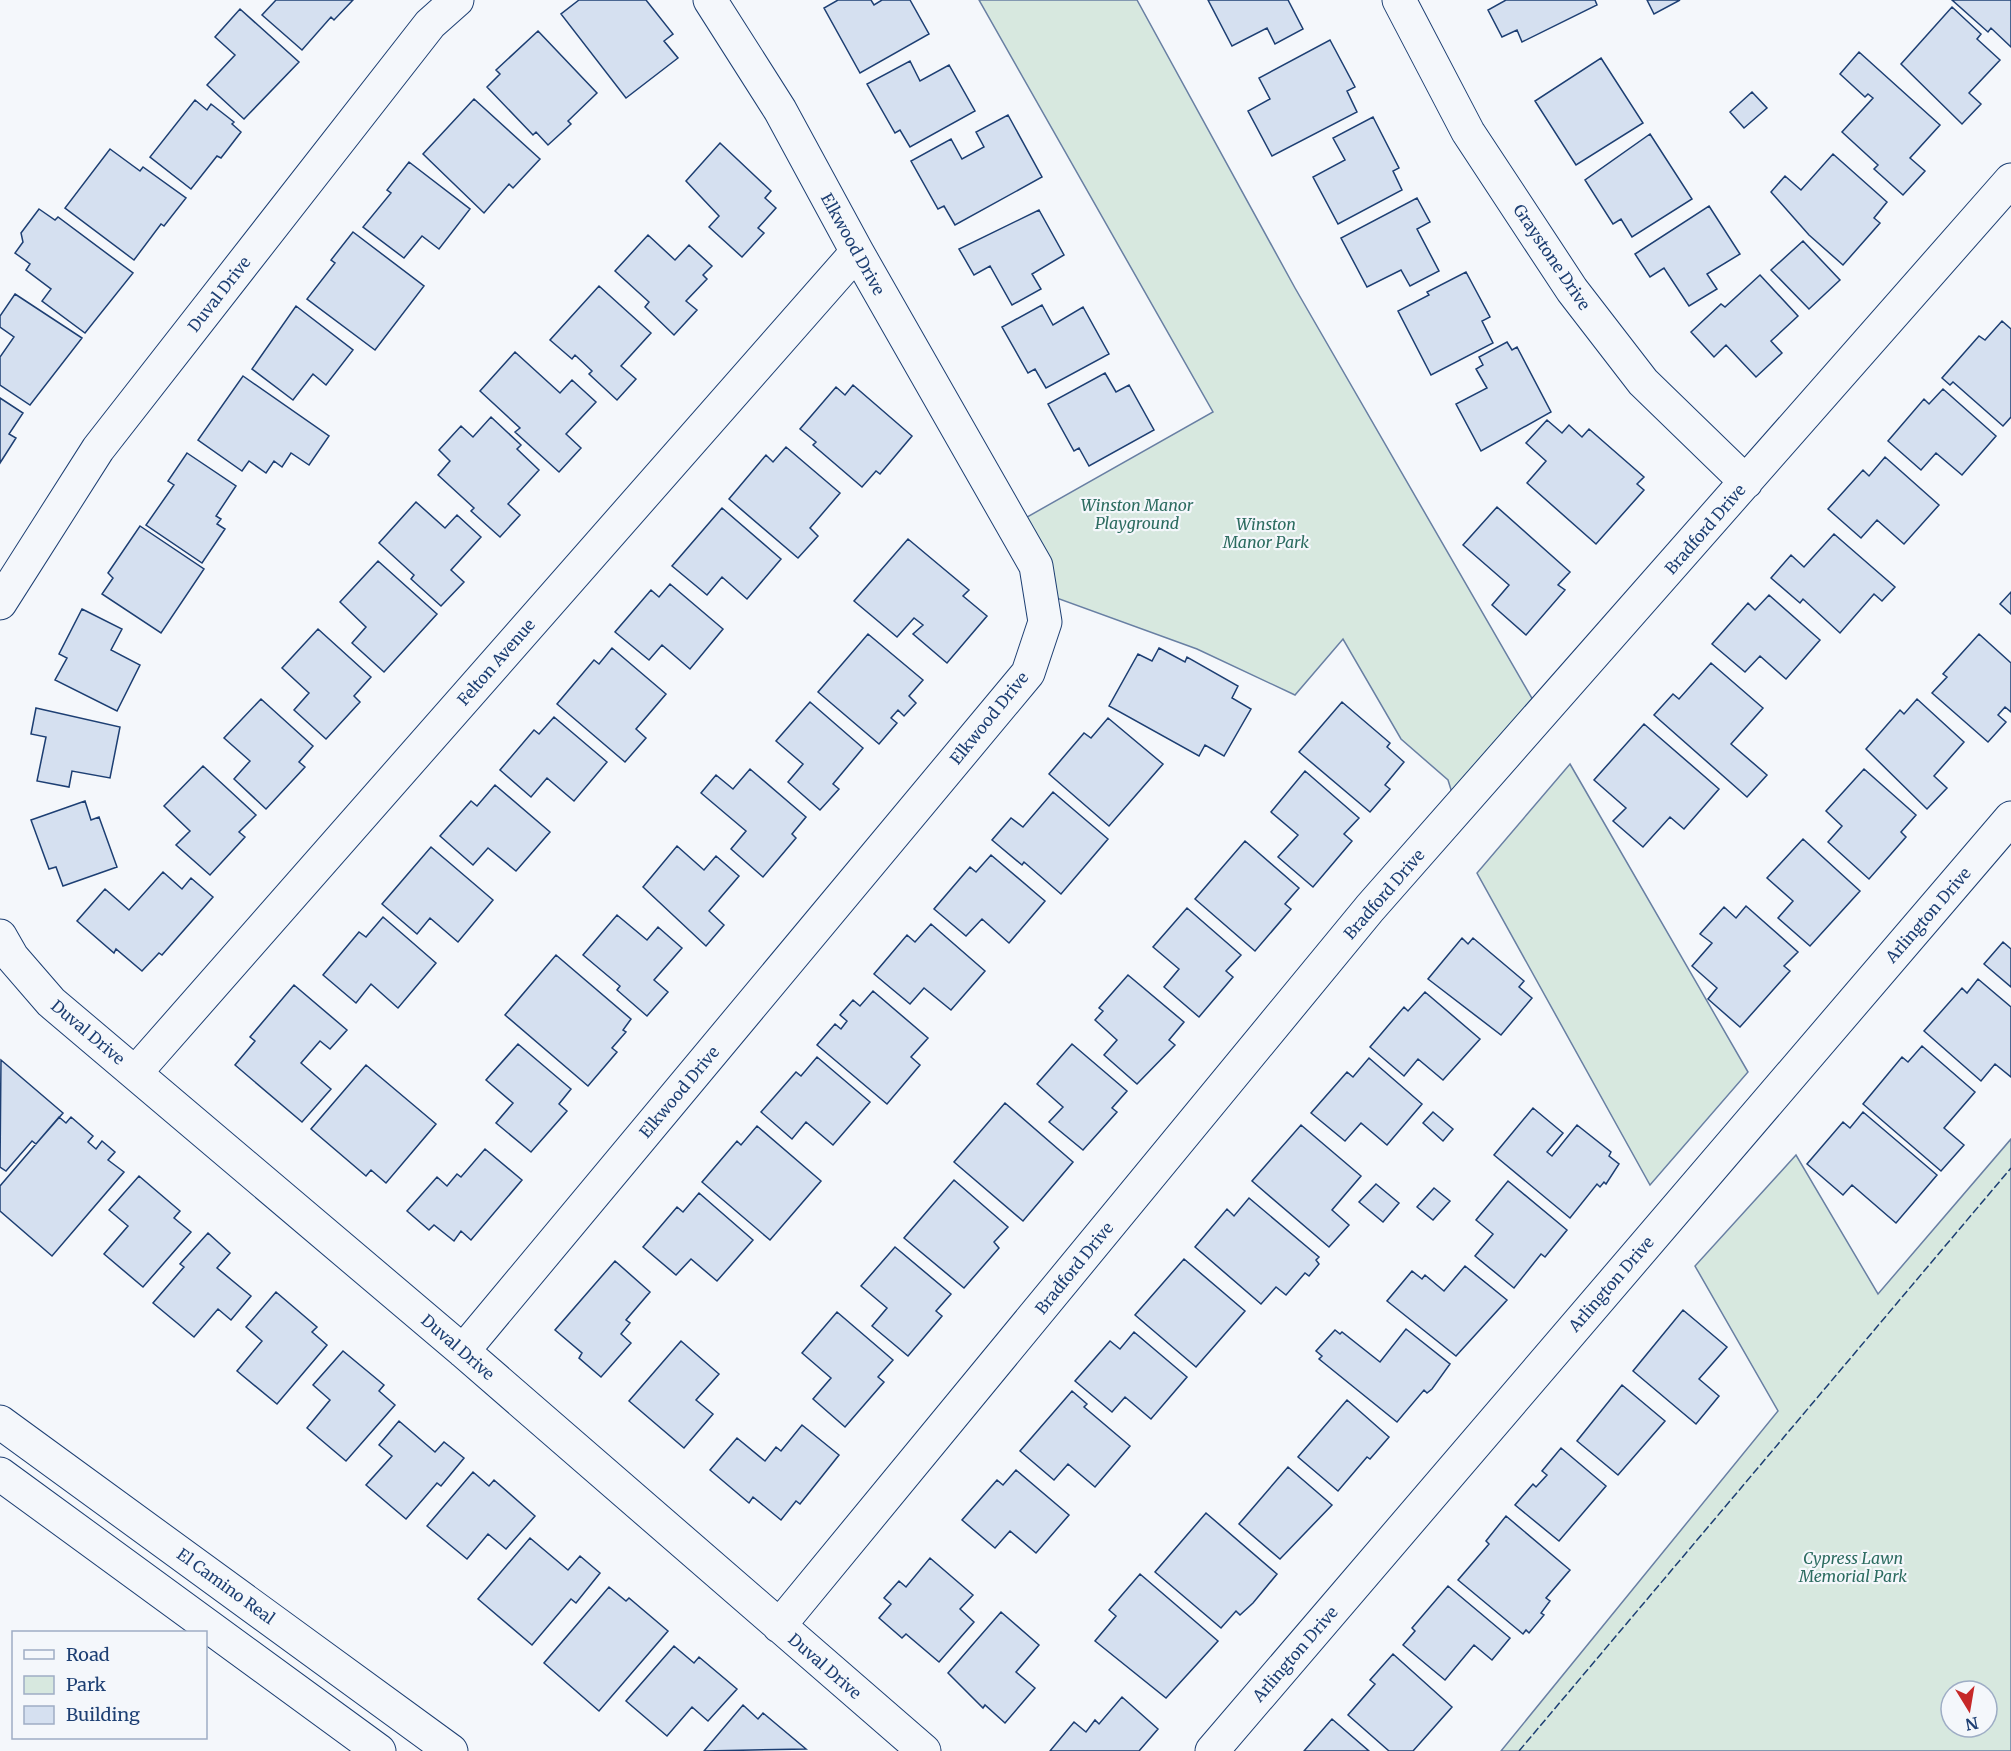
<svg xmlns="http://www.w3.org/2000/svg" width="2011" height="1751" font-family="Merriweather,serif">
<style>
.green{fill:#d7e8df;stroke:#687fa3;stroke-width:1.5;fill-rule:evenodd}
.building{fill:#d5e0f0;stroke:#1d3f73;stroke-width:1.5}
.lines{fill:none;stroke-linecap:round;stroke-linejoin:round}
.minor-casing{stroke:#1d3f73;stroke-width:35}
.primary-casing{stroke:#1d3f73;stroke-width:35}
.minor{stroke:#f4f7fb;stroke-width:33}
.primary{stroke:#f4f7fb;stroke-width:33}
.fence{stroke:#1d3f73;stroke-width:1.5;stroke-dasharray:8 3;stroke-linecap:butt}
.labels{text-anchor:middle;stroke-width:4.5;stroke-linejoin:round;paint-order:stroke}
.street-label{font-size:16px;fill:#1d3f73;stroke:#f4f7fb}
.park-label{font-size:16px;font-style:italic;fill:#2c6c60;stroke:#f4f7fb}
</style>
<rect width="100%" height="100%" fill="#f4f7fb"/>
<!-- green -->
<path class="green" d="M979 0H1137L1295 288 1541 714 1457 809 1448 780 1401 739 1343 639 1295 695 1197 649 1040 592 1013 525 1213 412Z
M1570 764 1748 1072 1650 1185 1477 873Z
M2011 1139V1751H1501L1778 1411 1695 1266 1796 1155 1878 1294ZM1951 1691H1987V1727H1951Z"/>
<!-- building -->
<path class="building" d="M276 0H353L334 20 331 17 302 50 262 15Z
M579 0H646L673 34 664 41 678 58 626 98 561 14Z
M838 0H871L874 5 882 0H910L929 34 860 73 824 8Z
M1208 0H1288L1303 29 1275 44 1267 28 1232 46Z
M1506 0H1595L1597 5 1522 42 1517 30 1502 37 1488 10Z
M1647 0H1680L1654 14Z
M1952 0H2011V47L1991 28 1988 32Z
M1952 7 1981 34 1977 39 2000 60 1969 93 1981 104 1962 124 1901 64Z
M240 9 299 62 244 119 207 85 235 55 215 37Z
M538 31 597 93 568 121 571 124 548 145 536 132 533 135 487 87 500 74 496 70Z
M1330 40 1355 87 1347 91 1357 112 1272 156 1248 111 1270 99 1259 78Z
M1859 52 1940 125 1910 158 1925 171 1903 195 1874 169 1878 165 1842 132 1873 98 1868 94 1865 97 1840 74Z
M1601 58 1643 123 1576 165 1535 101Z
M910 61 920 81 949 65 975 111 910 147 900 130 895 133 867 84Z
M1752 92 1767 108 1744 128 1730 112Z
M474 99 540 159 513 188 509 184 484 213 423 154Z
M195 100 207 110 211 104 234 122 232 124 241 132 221 158 217 156 191 189 150 157Z
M1008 115 1042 177 955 225 944 206 938 209 911 161 951 139 962 159 984 147 976 132Z
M1373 117 1399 168 1393 171 1402 190 1338 224 1313 177 1345 160 1333 138Z
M1650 134 1692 199 1632 237 1621 219 1613 224 1585 180Z
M720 143 771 191 765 198 776 208 758 228 764 233 742 257 709 227 719 216 686 181Z
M110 149 140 171 143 167 186 198 164 226 161 224 134 260 65 208Z
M1833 154 1887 202 1874 218 1880 223 1843 265 1809 235 1771 192 1785 176 1801 190Z
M409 162 470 209 439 249 422 236 404 258 363 227 391 193 387 190Z
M1417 198 1430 222 1417 229 1439 271 1410 286 1401 270 1367 287 1341 238Z
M1709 206 1740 254 1707 274 1717 289 1689 306 1664 268 1650 277 1635 254Z
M39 209 55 220 58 217 133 273 85 333 42 301 51 289 26 270 30 264 15 253 23 242 21 233Z
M1039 210 1064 255 1032 274 1041 289 1012 305 990 266 974 275 959 249Z
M353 232 424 286 375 350 307 299 335 263 331 260Z
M648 235 675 260 689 245 712 266 703 275 707 279 686 301 697 310 674 335 645 307 649 302 615 271Z
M1803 241 1840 280 1809 309 1771 270Z
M1466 272 1490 317 1482 321 1493 343 1431 375 1398 311 1429 295 1427 292Z
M1760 275 1798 316 1771 341 1782 353 1756 377 1726 345 1714 357 1691 332 1721 304 1725 307Z
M599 286 651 333 621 366 636 379 617 400 589 374 592 371 575 355 572 359 550 340Z
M15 294 82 338 30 405 0 385V357L14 337 0 327V316Z
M1042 305 1053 325 1083 307 1109 354 1046 388 1035 369 1028 373 1002 327Z
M296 306 353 350 326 385 313 374 293 400 252 369Z
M2002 321 2011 329V417L2003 426 1953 382 1950 385 1942 378 1979 336 1985 340Z
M1507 342 1512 350 1517 347 1551 412 1481 451 1456 404 1487 388 1476 369 1483 365 1479 357Z
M515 352 560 393 572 380 596 402 566 434 581 448 559 472 515 432 520 428 480 391Z
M1105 373 1116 392 1129 385 1154 430 1089 466 1079 448 1074 451 1048 404Z
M243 376 329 436 309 465 291 453 282 467 274 461 266 473 249 461 242 471 198 440Z
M853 385 912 436 880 474 876 471 862 487 813 445 816 442 800 429 836 387 845 395Z
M1943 389 1996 436 1962 475 1936 453 1921 470 1888 441 1924 399 1929 404Z
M0 398 23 413 9 434 16 438 0 463Z
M491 417 521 445 517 449 539 470 508 504 520 515 500 537 471 511 474 508 438 475 450 461 439 450 461 426 473 437Z
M1547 420 1562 433 1569 425 1582 437 1589 429 1644 477 1637 484 1644 490 1596 544 1527 483 1546 461 1526 443Z
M786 447 840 493 810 528 818 536 798 558 729 499 766 455 773 462Z
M187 453 236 486 216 516 221 519 217 524 225 529 202 563 146 525 174 485 168 481Z
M1885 457 1939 505 1904 544 1877 520 1861 538 1828 509 1863 470 1869 476Z
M416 502 445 528 457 515 481 537 451 570 464 582 441 606 411 579 414 575 379 543Z
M1497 507 1570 572 1558 585 1565 590 1526 635 1492 605 1509 585 1463 545Z
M722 508 781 559 747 599 722 577 707 595 672 566Z
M140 526 204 569 161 633 102 594 113 578 108 573Z
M1834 534 1895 587 1882 601 1874 594 1840 633 1803 599 1800 603 1771 578 1791 555 1804 567Z
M908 539 969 590 963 596 987 616 947 663 913 634 923 625 914 618 897 637 854 601Z
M378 561 437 614 384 672 352 643 366 627 340 602Z
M670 584 723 629 690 669 662 645 649 660 615 632 651 590 659 597Z
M2011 592V614L2000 604Z
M1769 595 1820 640 1786 679 1760 656 1745 672 1712 644 1748 603 1755 610Z
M82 609 122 629 111 650 140 665 117 711 55 680 67 658 59 654Z
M318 629 371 677 354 696 360 702 326 739 294 710 309 693 282 668Z
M868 634 923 680 909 696 916 703 904 716 898 710 891 718 897 723 879 744 818 692Z
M1979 634 2011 663V712L2005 707 1998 715 2006 722 1988 742 1932 693 1947 677 1943 674Z
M612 648 666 694 636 729 646 738 625 762 557 704 594 660 599 664Z
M1159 648 1185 662 1187 657 1238 686 1232 698 1251 709 1224 756 1205 745 1199 756 1109 706 1138 654 1152 661Z
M1711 663 1763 708 1731 744 1767 775 1747 797 1654 715 1673 694 1679 699Z
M261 699 313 746 299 762 305 767 266 809 234 779 250 761 224 738Z
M1917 699 1964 742 1934 776 1947 788 1927 809 1866 749 1900 710 1904 714Z
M810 702 863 748 833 784 839 789 820 810 788 782 803 764 776 741Z
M1342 702 1390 743 1387 747 1404 762 1385 785 1390 789 1370 812 1299 752Z
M36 708 120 727 110 778 72 771 69 787 37 781 46 737 31 734Z
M554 717 607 762 574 801 547 778 531 797 500 770 534 730 539 734Z
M1108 718 1163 764 1109 826 1049 774 1084 733 1091 738Z
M1644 724 1719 789 1684 829 1670 817 1643 847 1613 821 1626 808 1594 780Z
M203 766 256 815 239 832 245 837 210 875 176 845 190 831 164 806Z
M750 769 806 817 792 834 796 838 763 877 731 849 746 831 701 793 716 775 733 789Z
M1864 769 1916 815 1901 832 1906 837 1869 879 1828 842 1842 826 1826 811Z
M1305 771 1359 818 1344 834 1352 841 1313 887 1278 857 1298 835 1271 812Z
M495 785 550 832 516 871 488 848 473 865 440 836 471 801 477 806Z
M1053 792 1108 839 1061 894 1024 862 1022 865 992 840 1011 818 1023 827Z
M85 801 91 820 99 817 117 867 63 886 56 867 49 869 31 820Z
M1803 839 1860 891 1810 946 1778 918 1793 901 1767 878Z
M1245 841 1299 888 1285 904 1291 909 1255 951 1195 899Z
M677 846 704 870 716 856 739 876 709 911 724 925 706 946 643 887Z
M431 847 493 900 458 942 430 918 417 934 382 904Z
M991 855 1045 901 1009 943 982 919 966 936 934 909 970 867 976 872Z
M163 872 182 889 191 878 213 897 162 955 159 953 142 971 116 949 114 953 77 921 105 889 129 910Z
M1746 906 1798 952 1784 966 1790 971 1740 1027 1708 999 1717 988 1692 966 1712 943 1700 934 1724 907 1736 918Z
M1187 908 1241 955 1226 971 1233 977 1199 1017 1164 987 1179 969 1153 947Z
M617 915 647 940 658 927 682 948 654 980 668 992 647 1016 617 990 620 986 583 955Z
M383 917 436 963 398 1008 371 984 356 1003 323 975 359 932 366 937Z
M931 924 985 971 951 1010 924 988 910 1004 874 974 907 935 915 942Z
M1462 938 1468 944 1473 938 1524 981 1519 987 1532 998 1501 1035 1428 979Z
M2003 942 2011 949V987L1984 964Z
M556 955 631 1019 623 1030 626 1032 612 1048 617 1052 588 1086 505 1015Z
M1128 975 1184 1022 1169 1040 1175 1045 1137 1084 1104 1055 1117 1040 1095 1020 1103 1011 1099 1008Z
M1978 979 2011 1007V1077L1995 1064 1981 1081 1924 1031 1962 988 1967 993Z
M294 985 347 1030 330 1049 320 1041 301 1063 331 1089 302 1122 235 1065 255 1041 250 1037Z
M873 991 928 1038 911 1057 920 1065 887 1104 817 1045 835 1024 841 1029 847 1021 840 1015 853 1000 860 1006Z
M1425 992 1480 1039 1443 1080 1418 1059 1404 1076 1370 1047 1404 1007 1408 1011Z
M518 1044 571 1089 559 1104 567 1111 531 1152 496 1123 513 1103 486 1080Z
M1072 1044 1127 1091 1112 1108 1117 1112 1083 1150 1049 1122 1063 1107 1037 1084Z
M1922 1046 1975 1092 1944 1128 1964 1145 1941 1171 1863 1104 1902 1057 1908 1062Z
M817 1057 870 1102 833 1145 806 1122 792 1139 761 1112 796 1072 801 1076Z
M1369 1058 1422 1104 1387 1145 1361 1123 1345 1141 1311 1113 1347 1072 1353 1077Z
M1 1060 63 1113 36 1144 32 1141 6 1171 0 1167Z
M366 1065 436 1124 386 1183 371 1170 366 1176 311 1129Z
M1005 1103 1073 1162 1023 1221 954 1162Z
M1533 1108 1563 1133 1547 1152 1552 1156 1577 1125 1611 1152 1609 1156 1619 1164 1606 1184 1604 1182 1600 1187 1597 1184 1570 1218 1494 1155Z
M1433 1112 1453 1129 1443 1141 1423 1123Z
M1863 1112 1937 1175 1896 1223 1852 1185 1843 1195 1807 1164 1843 1122 1850 1128Z
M59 1117 66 1123 71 1117 93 1136 88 1142 96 1149 102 1141 115 1152 108 1160 124 1172 52 1256 0 1211V1186Z
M1301 1125 1361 1176 1332 1210 1349 1225 1329 1247 1252 1181Z
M757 1126 821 1181 770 1240 702 1182 737 1141 741 1145Z
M485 1149 522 1180 471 1240 461 1231 454 1241 434 1225 429 1230 407 1211 437 1177 447 1186 457 1174 461 1177Z
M139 1176 180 1211 174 1218 191 1232 143 1287 104 1254 128 1226 109 1210Z
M954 1180 1008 1227 994 1242 999 1248 964 1288 904 1238Z
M1508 1181 1567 1230 1545 1257 1541 1254 1514 1288 1475 1256 1493 1234 1476 1220Z
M1376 1184 1399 1203 1383 1222 1359 1202Z
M1434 1188 1450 1201 1433 1220 1417 1207Z
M699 1193 753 1240 717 1281 691 1259 676 1275 643 1247 677 1207 683 1212Z
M1249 1198 1319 1257 1316 1260 1319 1264 1309 1276 1305 1273 1286 1295 1276 1287 1261 1304 1195 1247 1227 1209 1234 1216Z
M208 1233 230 1253 217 1268 251 1296 231 1320 218 1309 194 1337 153 1303 184 1267 180 1264Z
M895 1247 951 1294 936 1311 942 1316 908 1356 872 1326 887 1308 861 1286Z
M1184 1259 1245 1311 1196 1367 1135 1315Z
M615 1261 650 1292 626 1320 630 1323 621 1334 631 1343 601 1377 579 1358 582 1353 555 1330Z
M1465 1266 1507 1300 1456 1356 1387 1301 1412 1271 1422 1279 1425 1275 1444 1291Z
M276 1292 317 1327 312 1332 327 1345 277 1404 237 1371 262 1341 246 1327Z
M1683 1310 1727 1347 1699 1379 1719 1396 1696 1424 1633 1371Z
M837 1312 893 1360 878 1377 884 1382 845 1427 813 1399 831 1378 802 1353Z
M1406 1329 1450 1364 1432 1389 1427 1393 1424 1390 1397 1422 1319 1359 1322 1356 1316 1351 1335 1330 1340 1334 1342 1332 1380 1362Z
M1134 1332 1187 1377 1151 1419 1125 1397 1112 1412 1075 1381 1110 1341 1120 1349Z
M681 1341 719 1374 696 1400 713 1414 684 1448 629 1401Z
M343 1351 384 1385 379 1391 395 1405 346 1461 307 1428 330 1400 313 1385Z
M1622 1385 1665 1421 1618 1475 1577 1441Z
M1072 1391 1087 1404 1084 1407 1130 1446 1095 1487 1068 1464 1054 1480 1020 1451Z
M1347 1400 1389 1437 1370 1459 1367 1457 1338 1491 1298 1457Z
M399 1421 435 1452 444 1442 464 1458 441 1486 437 1483 406 1519 366 1485 392 1456 379 1445Z
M802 1425 839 1455 800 1504 796 1501 781 1520 753 1497 749 1503 710 1470 737 1438 765 1461 776 1447 781 1451Z
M1561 1448 1606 1486 1559 1541 1515 1505 1533 1484 1536 1487 1547 1475 1542 1471Z
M1288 1467 1332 1505 1280 1559 1239 1524Z
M1016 1470 1069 1515 1036 1553 1010 1531 995 1548 962 1520 997 1480 1003 1485Z
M473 1472 489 1486 494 1480 535 1516 506 1549 488 1534 467 1559 427 1526Z
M1206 1513 1277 1574 1253 1603 1240 1615 1236 1611 1221 1628 1155 1572Z
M1506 1516 1570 1570 1546 1598 1550 1601 1541 1613 1544 1615 1529 1633 1526 1630 1523 1634 1458 1580 1489 1544 1486 1541Z
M530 1538 568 1570 580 1556 600 1573 576 1603 571 1599 532 1645 478 1599Z
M930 1558 973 1595 960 1609 974 1622 939 1662 906 1634 902 1638 879 1618 891 1604 884 1598 899 1581 906 1587Z
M1140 1574 1218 1641 1166 1698 1095 1641 1116 1616 1109 1610Z
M1448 1586 1510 1638 1492 1660 1474 1645 1445 1680 1403 1645 1415 1631 1412 1628Z
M609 1587 626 1601 629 1598 668 1631 599 1711 544 1663Z
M1001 1612 1039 1645 1016 1672 1035 1688 1005 1723 985 1705 983 1708 948 1673Z
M674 1646 694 1663 699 1657 737 1689 708 1721 692 1707 667 1736 626 1701Z
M1393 1654 1452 1707 1413 1751H1389L1348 1715 1375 1684 1370 1680Z
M1122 1697 1158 1729 1139 1751H1050L1074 1722 1086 1732 1095 1720 1099 1724Z
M743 1705 758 1719 763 1713 806 1749 704 1751Z
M1332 1719 1369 1751H1304Z"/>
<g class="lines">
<!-- minor casing -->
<g class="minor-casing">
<path id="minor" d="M1399 0 1468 132 1572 290 1643 382 1746 482
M0 603 98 449 430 24 457 0
M0 936 12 957 51 1002 463 1351 924 1751
M136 1072 857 252
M463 1351 1028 673 1045 622 1036 566 857 252 780 110 710 0
M779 1626 1370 908 2011 180
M1212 1751 2011 818"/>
</g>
<!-- primary casing -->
<g class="primary-casing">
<path id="primary" d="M0 1422 451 1751
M0 1474 379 1751"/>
</g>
<!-- minor -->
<use href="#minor" class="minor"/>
<!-- primary -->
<use href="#primary" class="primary"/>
<!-- fence -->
<path class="fence" d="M1519 1751 2011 1168"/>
</g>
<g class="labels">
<!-- street labels -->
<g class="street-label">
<text transform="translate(853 244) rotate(61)" y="6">Elkwood Drive</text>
<text transform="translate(1552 257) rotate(56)" y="6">Graystone Drive</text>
<text transform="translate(219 294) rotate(-52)" y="6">Duval Drive</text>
<text transform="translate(1705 529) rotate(-49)" y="6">Bradford Drive</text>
<text transform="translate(496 662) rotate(-49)" y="6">Felton Avenue</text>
<text transform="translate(989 718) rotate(-51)" y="6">Elkwood Drive</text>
<text transform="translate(1384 894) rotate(-49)" y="6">Bradford Drive</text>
<text transform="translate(1928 915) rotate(-49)" y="6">Arlington Drive</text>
<text transform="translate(88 1032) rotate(40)" y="6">Duval Drive</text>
<text transform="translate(679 1092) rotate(-50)" y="6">Elkwood Drive</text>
<text transform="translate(1074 1268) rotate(-51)" y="6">Bradford Drive</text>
<text transform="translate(1611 1284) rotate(-49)" y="6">Arlington Drive</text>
<text transform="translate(458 1347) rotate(41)" y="6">Duval Drive</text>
<text transform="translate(226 1586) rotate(36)" y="6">El Camino Real</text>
<text transform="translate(1295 1654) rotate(-49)" y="6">Arlington Drive</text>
<text transform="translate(825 1666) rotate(41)" y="6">Duval Drive</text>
</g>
<!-- park labels -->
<g class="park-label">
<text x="1137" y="511">Winston Manor<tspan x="1137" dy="18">Playground</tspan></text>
<text x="1266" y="530">Winston<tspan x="1266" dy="18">Manor Park</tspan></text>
<text x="1853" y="1564">Cypress Lawn<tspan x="1853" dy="18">Memorial Park</tspan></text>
</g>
</g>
<!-- legend -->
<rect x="12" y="1631" width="195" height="108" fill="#f4f7fb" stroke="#9eadc5" stroke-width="1.5"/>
<rect x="24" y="1650" width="30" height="9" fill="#f4f7fb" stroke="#9eadc5" stroke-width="1.5"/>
<text x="66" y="1661" font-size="18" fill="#1d3f73">Road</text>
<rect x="24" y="1676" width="30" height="18" fill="#d7e8df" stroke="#9eadc5" stroke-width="1.5"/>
<text x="66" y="1691" font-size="18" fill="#1d3f73">Park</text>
<rect x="24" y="1706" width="30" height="18" fill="#d5e0f0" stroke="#9eadc5" stroke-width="1.5"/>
<text x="66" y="1721" font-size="18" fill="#1d3f73">Building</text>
<!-- north arrow -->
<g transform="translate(1969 1709) rotate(169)"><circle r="28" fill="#f4f7fb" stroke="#9eadc5" stroke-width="1.5"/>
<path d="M0-4.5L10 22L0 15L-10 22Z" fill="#c62828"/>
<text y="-9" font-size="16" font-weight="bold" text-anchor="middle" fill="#1d3f73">N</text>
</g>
</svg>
